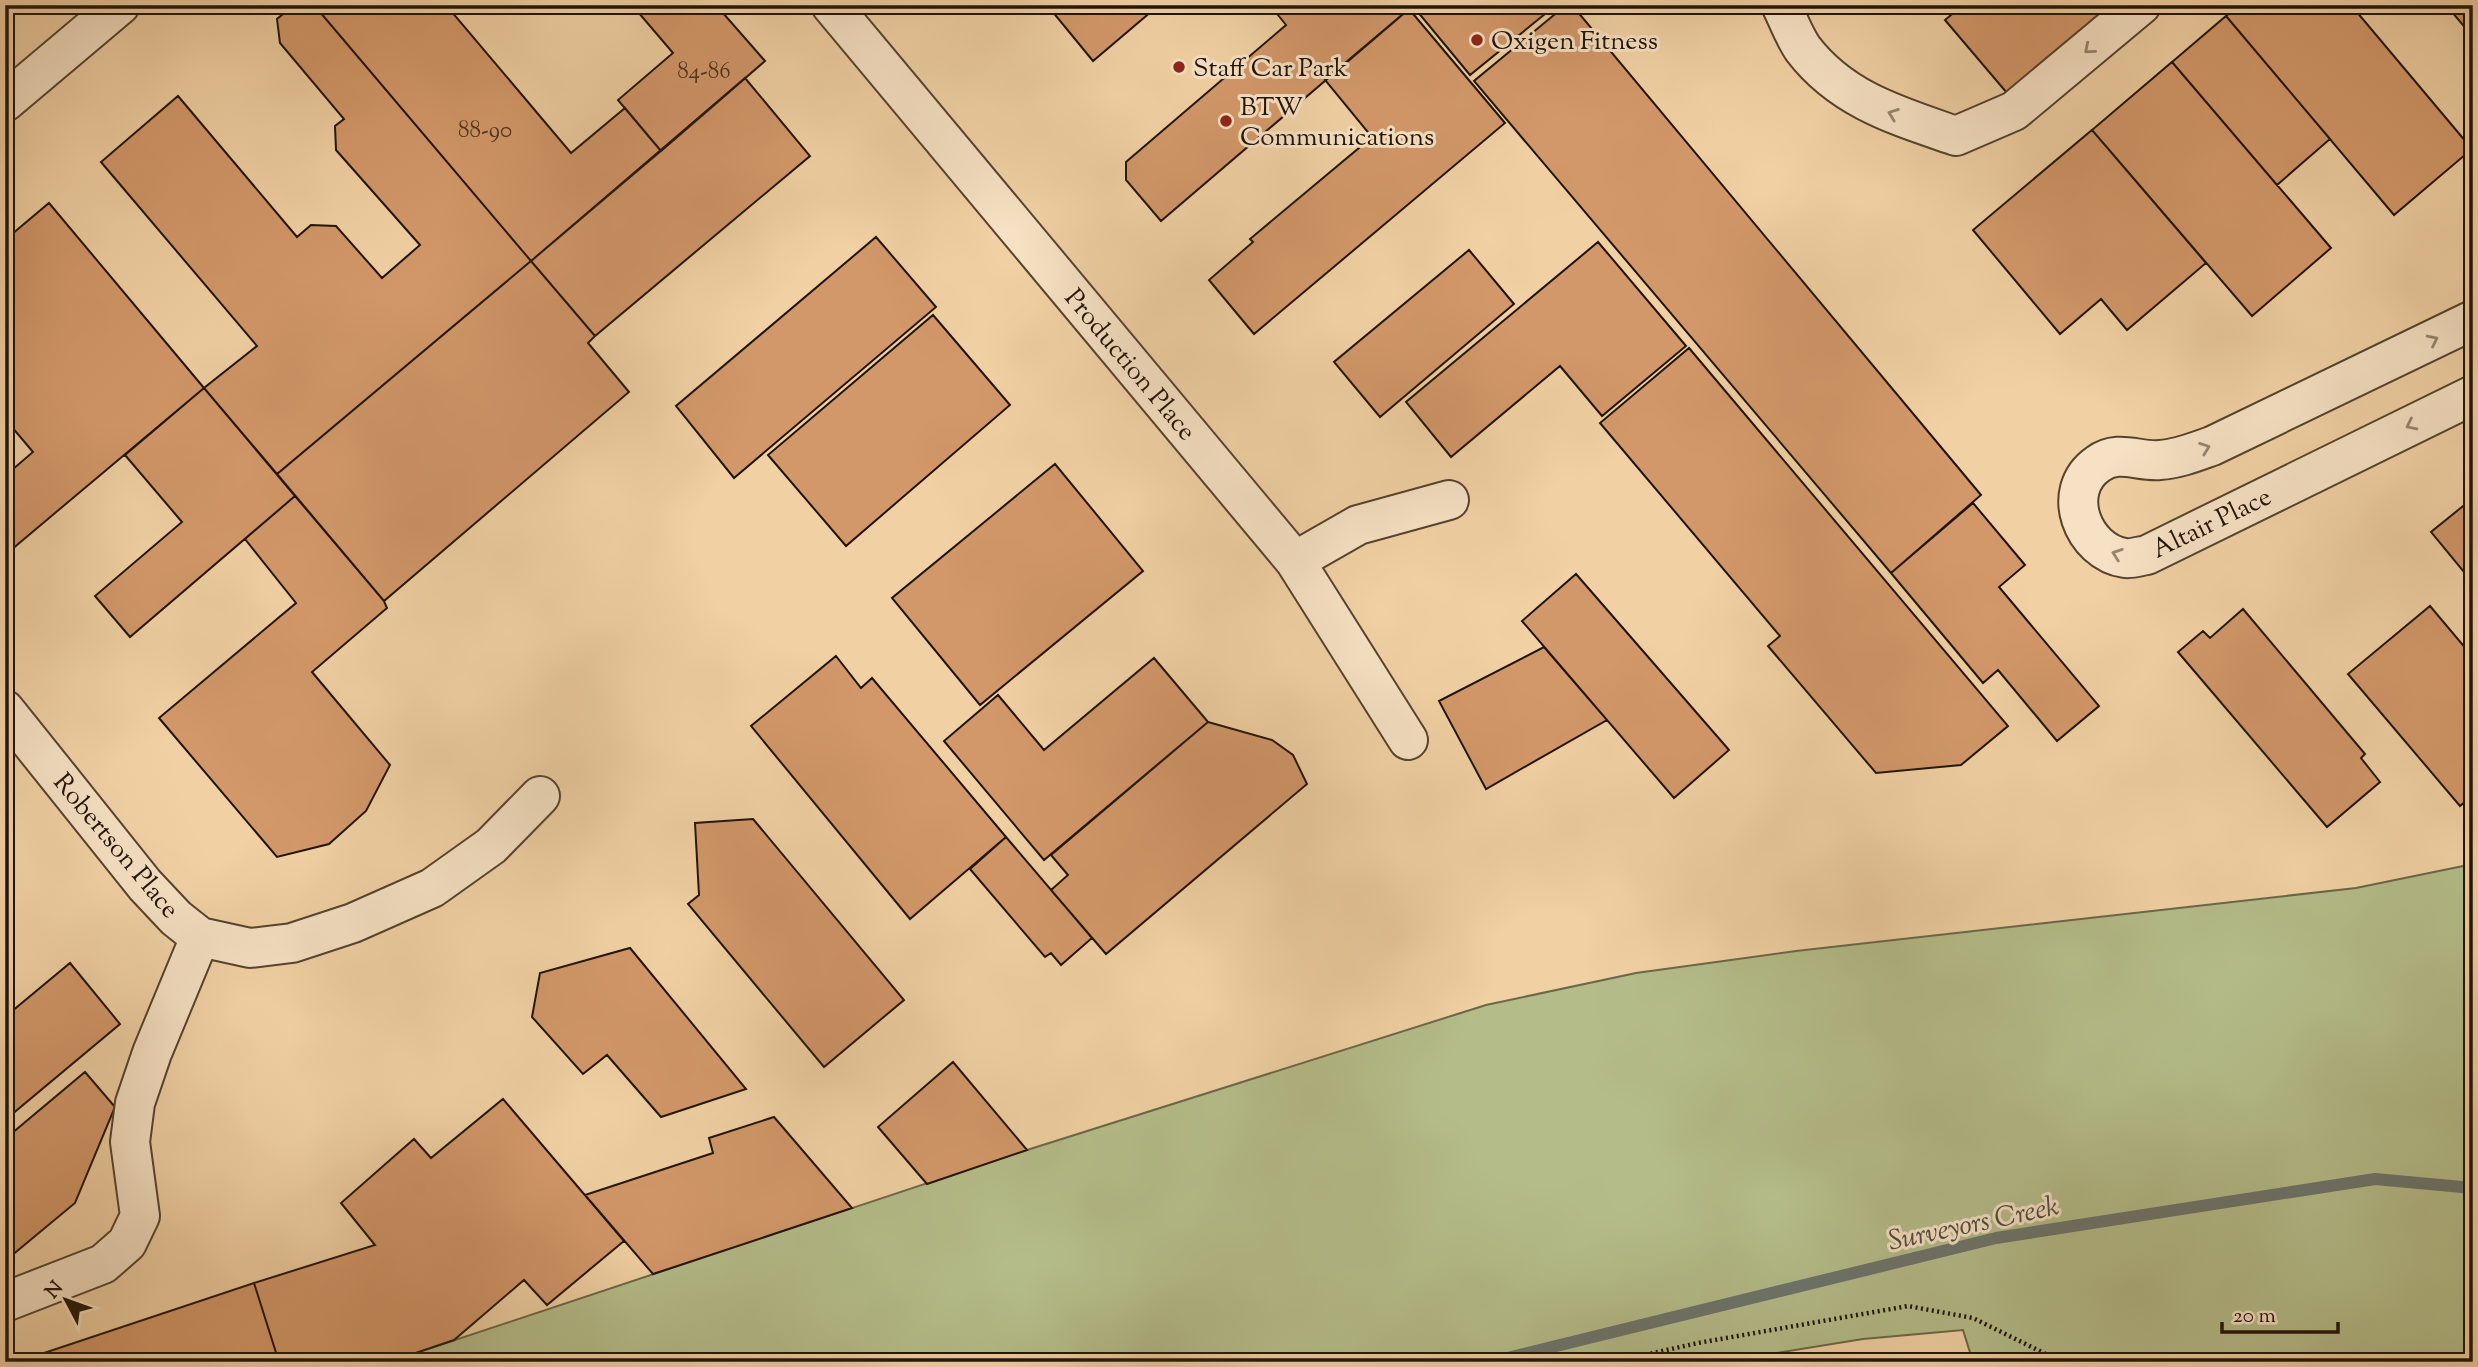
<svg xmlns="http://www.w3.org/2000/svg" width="2478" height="1367" font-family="'Sorts Mill Goudy',serif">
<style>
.green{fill:#b4bd8a;stroke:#6a6849;stroke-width:2}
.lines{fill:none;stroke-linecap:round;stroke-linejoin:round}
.stream{stroke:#6c756d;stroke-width:12}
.building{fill:#d3986a;stroke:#201408;stroke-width:2}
.minor-casing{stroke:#54432f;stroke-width:42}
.path{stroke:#201408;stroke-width:4.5;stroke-dasharray:2 3.5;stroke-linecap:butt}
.minor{stroke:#f6e1c4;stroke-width:38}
.oneway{stroke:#96856f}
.poi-dot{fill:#8f2418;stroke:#f6e1c4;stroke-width:2.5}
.labels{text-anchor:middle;stroke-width:6;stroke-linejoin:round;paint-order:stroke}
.number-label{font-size:23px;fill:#4d3520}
.poi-label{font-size:26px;fill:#201408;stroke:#f6e1c4;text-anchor:start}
.street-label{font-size:26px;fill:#201408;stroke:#f6e1c4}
.water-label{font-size:28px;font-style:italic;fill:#4c4c43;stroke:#f6e1c4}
</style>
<rect width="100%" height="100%" fill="#f1d1a4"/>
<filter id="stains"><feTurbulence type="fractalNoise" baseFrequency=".00286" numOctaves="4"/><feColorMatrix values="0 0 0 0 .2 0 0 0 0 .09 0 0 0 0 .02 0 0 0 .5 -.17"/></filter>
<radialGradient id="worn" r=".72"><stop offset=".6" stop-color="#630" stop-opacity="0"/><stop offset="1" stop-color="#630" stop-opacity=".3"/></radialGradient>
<!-- green -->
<path class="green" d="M2473 864V1362H1973L1963 1330 1863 1339 1721 1362H389L1027 1150 1486 1005 1636 973 1796 951 2356 888Z"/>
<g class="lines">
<!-- stream -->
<path class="stream" d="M1491 1362 1996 1238 2375 1179 2473 1188"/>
</g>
<!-- building -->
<path class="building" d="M294 5H314L531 261 277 474 204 388 257 346 101 162 178 96 297 237 311 225 336 226 382 278 420 245 336 150 335 126 344 119 280 43 277 19Z
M314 5H446L571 153 625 108 661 151 531 261Z
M632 5H716L765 61 661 151 618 100 673 53Z
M1047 5H1159L1093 61Z
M1270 5H1406L1409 9 1161 221 1126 180V162L1286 25Z
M1412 5H1556L1470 75Z
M1566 5H1572L1981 495 1891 573 1474 81Z
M1963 5H2111L2007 93 1945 20Z
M2240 5H2351L2472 149 2394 215 2226 16Z
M2446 5H2473V37Z
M1409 9 1505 123 1254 334 1209 280 1253 242 1250 239 1372 137 1325 80Z
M2226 16 2330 139 2277 185 2172 62Z
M2172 62 2331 248 2252 316 2092 130Z
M745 78 810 156 595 336 531 261Z
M2092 130 2206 263 2127 330 2101 299 2060 334 1973 230Z
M49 203 204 388 5 555V476L33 452 5 419V240Z
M876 237 936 307 734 478 676 406Z
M1598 242 1686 346 1602 416 1560 366 1451 457 1406 402Z
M1469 250 1514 304 1380 417 1334 362Z
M531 261 595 336 588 343 629 392 384 601 277 474Z
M933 315 1010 405 846 546 768 455Z
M1689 348 2008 726 1961 765 1876 773 1768 646 1780 636 1600 423Z
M204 388 295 496 130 637 95 596 182 522 125 455Z
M1055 464 1143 571 980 705 892 598Z
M295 496 384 601 387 608 312 672 390 765 366 811 329 844 277 857 159 718 296 603 245 539Z
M2473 498V583L2431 532Z
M1973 503 2025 565 1999 587 2099 706 2057 741 1998 670 1983 683 1891 573Z
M1576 574 1729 750 1674 798 1522 621Z
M2430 606 2473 657V795L2460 806 2348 674Z
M2243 609 2365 754 2361 758 2380 782 2327 827 2178 652 2203 631 2210 638Z
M1544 647 1607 720 1486 789 1439 701Z
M836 656 861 688 872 678 1006 837 910 919 751 726Z
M1154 658 1208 722 1044 860 944 741 998 695 1044 750Z
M1208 722 1272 740 1293 755 1307 784 1106 954 1051 890 1068 875 1051 855Z
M753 819 904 1000 824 1067 688 904 699 895 695 823Z
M1006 837 1092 938 1061 965 1051 953 1045 957 970 869Z
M630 948 746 1089 661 1117 607 1055 583 1074 532 1017 540 973Z
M70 963 120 1024 5 1120V1017Z
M953 1062 1027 1150 927 1184 878 1127Z
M85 1072 115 1107 75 1203 5 1261V1139Z
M503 1099 624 1241 547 1305 524 1280 454 1340 389 1362H279L254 1283 375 1245 341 1203 414 1139 431 1158Z
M774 1117 852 1208 653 1274 585 1195 713 1153 709 1138Z
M254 1283 279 1362H17Z"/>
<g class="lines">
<!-- minor casing -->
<g class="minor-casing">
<path id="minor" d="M831 5 1295 561 1408 740
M1781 5C1788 19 1794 36 1803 49 1842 100 1898 116 1956 136L2014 111 2141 5
M5 102 120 5
M2473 320 2212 446C2195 452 2178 459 2160 460 2138 462 2118 449 2098 464 2059 491 2083 552 2125 558 2132 559 2140 556 2147 555L2473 395
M1295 561 1358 525 1449 500
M5 710 145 885 176 918 200 937 250 948 292 943 353 923 432 888 491 846 540 796
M5 1302 103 1264 127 1243 140 1216 130 1142 135 1103 152 1053 200 937"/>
</g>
<!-- path -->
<path class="path" d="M1613 1362 1698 1343 1908 1306 1973 1318 2062 1362"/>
<!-- minor -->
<use href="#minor" class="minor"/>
</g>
<!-- one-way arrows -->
<defs><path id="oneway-chevron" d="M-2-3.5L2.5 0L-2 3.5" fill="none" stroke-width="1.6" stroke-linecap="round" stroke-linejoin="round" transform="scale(1.75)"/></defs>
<g class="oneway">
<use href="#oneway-chevron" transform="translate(2089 49) rotate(140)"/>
<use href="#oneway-chevron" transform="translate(1893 114) rotate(-160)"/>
<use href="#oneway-chevron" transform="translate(2433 340) rotate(-26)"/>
<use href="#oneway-chevron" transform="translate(2411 425) rotate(154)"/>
<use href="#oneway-chevron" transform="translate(2205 448) rotate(-20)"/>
<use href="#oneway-chevron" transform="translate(2117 554) rotate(-161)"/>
</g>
<!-- markers -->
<g class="poi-dot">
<circle cx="1477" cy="40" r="7"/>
<circle cx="1179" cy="67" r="7"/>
<circle cx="1226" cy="121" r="7"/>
</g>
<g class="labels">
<!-- number labels -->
<g class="number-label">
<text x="704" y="78">84-86</text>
<text x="485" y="137">88-90</text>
</g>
<!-- poi labels -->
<g class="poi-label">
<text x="1491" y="49">Oxigen Fitness</text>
<text x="1193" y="76">Staff Car Park</text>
<text x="1240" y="115">BTW<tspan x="1240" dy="30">Communications</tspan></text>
</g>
<!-- street labels -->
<g class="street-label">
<text transform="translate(1131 364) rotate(50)" y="9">Production Place</text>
<text transform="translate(2211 522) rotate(-26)" y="9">Altair Place</text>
<text transform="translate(117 845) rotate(50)" y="9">Robertson Place</text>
</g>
<!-- water labels -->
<g class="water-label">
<text transform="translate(1973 1222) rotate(-12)" y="10">Surveyors Creek</text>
</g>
</g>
<!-- margin -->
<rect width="2478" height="1367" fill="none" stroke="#f1d1a4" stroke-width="28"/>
<rect x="7" y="7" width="2464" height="1353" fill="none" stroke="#201408" stroke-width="3.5"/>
<rect x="14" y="14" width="2450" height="1339" fill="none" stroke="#201408" stroke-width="2"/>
<!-- north arrow -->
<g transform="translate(66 1300) rotate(311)" stroke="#f6e1c4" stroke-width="5" paint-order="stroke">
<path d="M0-5L12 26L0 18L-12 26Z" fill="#201408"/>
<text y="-10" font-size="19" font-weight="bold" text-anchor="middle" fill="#201408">N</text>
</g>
<!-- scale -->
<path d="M2222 1322v10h116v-10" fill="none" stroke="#201408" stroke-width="3.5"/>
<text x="2233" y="1322" font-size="21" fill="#201408" stroke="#f6e1c4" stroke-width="5" paint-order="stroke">20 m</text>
<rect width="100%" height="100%" filter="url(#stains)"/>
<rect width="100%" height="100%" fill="url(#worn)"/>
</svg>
